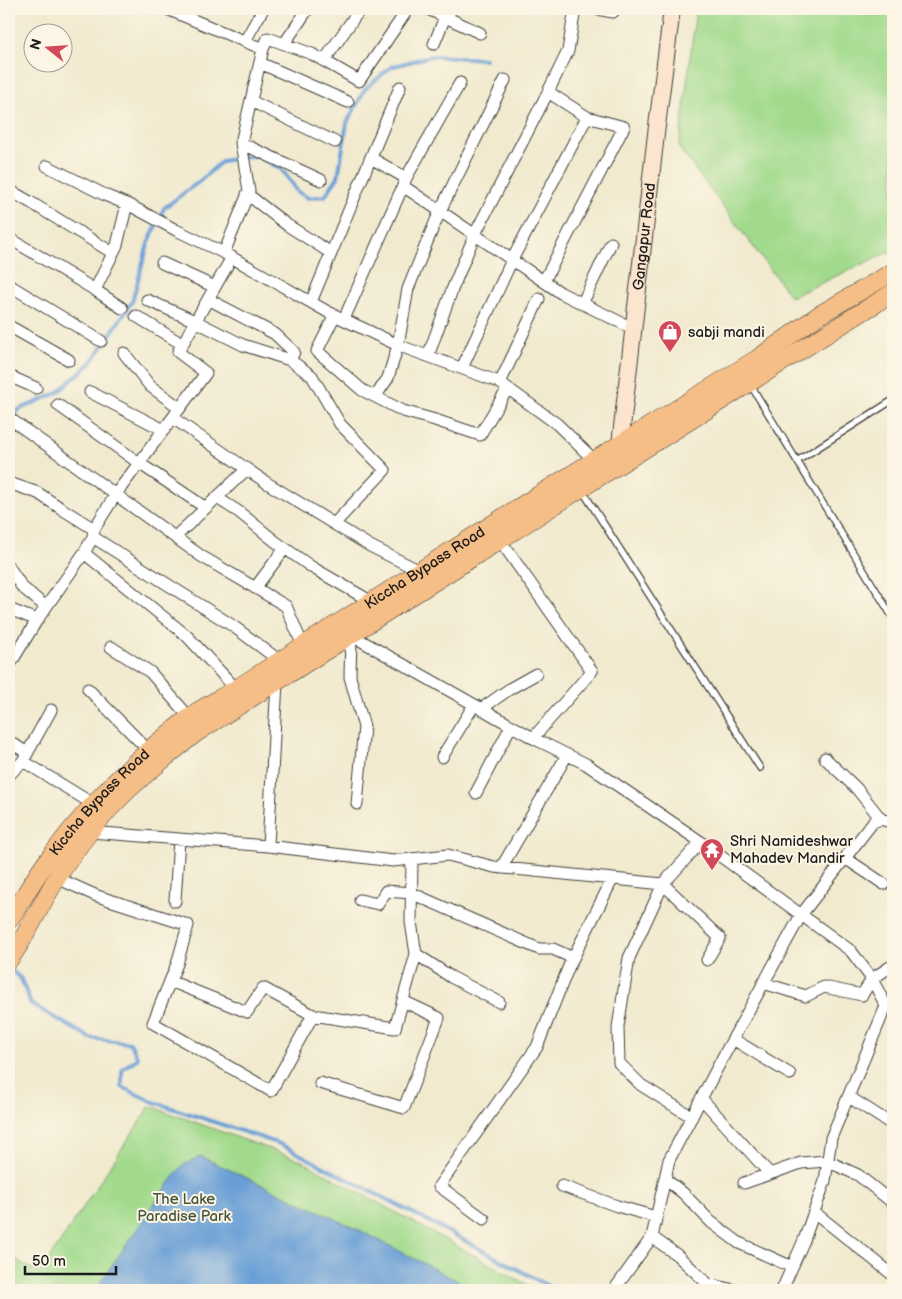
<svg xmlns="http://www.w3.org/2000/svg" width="902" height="1299" font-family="'Balsamiq Sans',sans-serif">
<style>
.green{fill:#a1da8c;stroke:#5e7b54}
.water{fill:#699fd6;stroke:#425e79}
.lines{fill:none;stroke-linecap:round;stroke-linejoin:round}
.stream{stroke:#699fd6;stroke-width:4}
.lane-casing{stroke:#3c3b37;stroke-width:8}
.street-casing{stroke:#3c3b37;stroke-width:13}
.secondary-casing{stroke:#3c3b37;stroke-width:18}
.primary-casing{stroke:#3c3b37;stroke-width:19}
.lane{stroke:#fff;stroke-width:5.5}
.street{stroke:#fff;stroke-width:11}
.secondary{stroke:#fbe5cf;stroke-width:16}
.primary{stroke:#f5be86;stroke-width:18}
.labels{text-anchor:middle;stroke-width:4;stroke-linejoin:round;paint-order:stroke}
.street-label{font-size:15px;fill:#1c1c1c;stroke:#fcf5e5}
.poi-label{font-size:15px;fill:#1c1c1c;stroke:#fcf5e5;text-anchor:start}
.park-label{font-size:15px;fill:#44553e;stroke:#fcf5e5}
</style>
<rect width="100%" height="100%" fill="#fcf5e5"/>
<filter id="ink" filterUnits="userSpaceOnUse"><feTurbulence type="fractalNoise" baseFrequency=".02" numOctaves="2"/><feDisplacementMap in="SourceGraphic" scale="10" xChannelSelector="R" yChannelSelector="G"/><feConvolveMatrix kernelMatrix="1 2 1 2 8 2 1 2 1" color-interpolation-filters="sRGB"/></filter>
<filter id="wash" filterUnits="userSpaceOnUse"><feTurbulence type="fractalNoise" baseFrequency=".0096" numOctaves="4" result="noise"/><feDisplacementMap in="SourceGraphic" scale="20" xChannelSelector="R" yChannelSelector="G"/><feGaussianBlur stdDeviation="1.12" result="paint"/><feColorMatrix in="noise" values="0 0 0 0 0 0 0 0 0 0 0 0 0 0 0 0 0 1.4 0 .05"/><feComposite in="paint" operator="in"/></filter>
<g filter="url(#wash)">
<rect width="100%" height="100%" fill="#f1eacf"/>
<!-- green -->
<path class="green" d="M696 9H893V250L791 297 679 148Z
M150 1106 300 1160 537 1290H9V1255L39 1274Z"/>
<!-- water -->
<path class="water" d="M200 1156 359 1230 475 1290H95L157 1200 182 1166Z"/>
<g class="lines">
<!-- stream -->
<path class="stream" d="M11 419 18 410 57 393 91 363 132 302 148 244 164 208 200 181 222 161 256 155 282 170 297 191 308 198 325 196 338 177 347 123 365 89 391 67 431 56 485 59
M9 968 21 979 31 1004 90 1038 130 1043 138 1058 122 1069V1087L151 1101 280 1144 434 1224 556 1290"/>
</g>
</g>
<g filter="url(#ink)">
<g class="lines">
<!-- lane casing -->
<g class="lane-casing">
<path id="lane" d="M750 384 893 618
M797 461 893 400
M582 490 760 768"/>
</g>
<!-- street casing -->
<g class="street-casing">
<path id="street" d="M167 9 263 49
M428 9 480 33
M597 9 613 12
M245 41 263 9
M284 44 308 9
M434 44 445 17 452 9
M324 61 360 9
M260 63 348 102
M251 101 335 142
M241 143 321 180
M371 158 406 178 403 186 561 293 634 329
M47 166 107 196 131 206 176 230 224 253 328 312 400 346 499 382 557 424 598 464
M406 178 460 83
M9 190 30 202 113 253
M247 194 287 225 331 253
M9 238 95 290 122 308
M224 253 249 191 241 143 263 49 268 38 312 54 359 81 408 9
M162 263 215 287
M544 281 624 127 587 117 548 92
M9 285 101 341
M95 290 117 245 127 204
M208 299 275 334 294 352 290 360
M147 300 195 321 243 345 290 360 312 376 340 424 385 470 334 524
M311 302 400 87
M582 304 611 243
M335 315 317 351 362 390 403 411 435 420 480 435 508 388
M136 316 182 344
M344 319 403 186
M9 326 69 360
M124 353 150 386 180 408
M428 356 452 290 475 234 548 92 568 51 575 9
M462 368 512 260 587 117
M9 376 36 388
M500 383 539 299
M90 392 164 430
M375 397 388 378 398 345 408 289 427 242 440 211 505 80
M58 405 139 463 206 508
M9 418 201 556 286 606 303 646
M173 418 267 483 370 546 420 571
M9 483 38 493 62 509 94 529
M217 498 239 512 276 542 313 568 372 602
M93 537 233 626 280 661
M175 537 247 469
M500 540 592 671 533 738
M84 553 187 636 236 689
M9 567 22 587 46 607
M255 588 285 548
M9 609 37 620
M111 647 150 672 190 718
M9 666 37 620 84 553 93 537 94 529 116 494 206 373 178 352 232 257
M88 689 148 750
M481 709 511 688 536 674
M9 741 27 753
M442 757 474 705
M825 758 857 789 881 819
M23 761 93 804
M9 775 23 761 51 710
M476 793 511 726
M357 804 364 727 350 677 351 635 535 739 586 764 701 842 851 951 872 979 886 1006 831 1138 825 1181 804 1240 782 1290
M90 832 268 846 393 861 448 855 494 867 663 884 701 842
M268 846 277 682
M845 858 884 884
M501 868 567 755
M57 878 97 896 188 925 177 964 153 1023 271 1091 313 1015 395 1028 416 954 411 922 412 859
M360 900 378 904 386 891 411 893 539 949H553L573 958
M175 901 179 839
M416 954 451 977 499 1002
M170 981 247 1012 263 988 313 1015
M763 983 806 996 824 987 862 995 872 979 890 967 893 969
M733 1039 790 1074
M320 1083 404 1108 439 1018 403 1001
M849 1097 893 1125
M701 1098 770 1174
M692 1117 641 1085 619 1063 618 1027 629 958 663 884 720 938 707 960
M665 1179 683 1193 711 1222 739 1243 792 1267
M744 1183 801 1163 827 1161 858 1175 893 1203
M562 1186 617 1206 656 1217
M814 1212 893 1275
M484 1219 439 1186 537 1047 569 966 612 880
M652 1237 677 1255 708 1284 734 1290
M614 1290 652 1237 669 1160 723 1057 779 955 801 915 873 822 881 819 893 823"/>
</g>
<!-- secondary casing -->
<g class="secondary-casing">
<g id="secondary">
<path id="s1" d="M619 453 656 134 672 9"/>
</g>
</g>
<!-- primary casing -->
<g class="primary-casing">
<g id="primary">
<path id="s2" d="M9 920C23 899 35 876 51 856 92 800 141 753 197 712 209 704 223 697 236 689L513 511 757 359 819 315 893 272"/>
<path d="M9 960C28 934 40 905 57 878 76 848 101 816 126 792 148 771 172 752 196 733L602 475C700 416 795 352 893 293"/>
</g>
</g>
<!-- lane -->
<use href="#lane" class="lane"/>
<!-- street -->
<use href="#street" class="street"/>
<!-- secondary -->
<use href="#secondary" class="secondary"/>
<!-- primary -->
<use href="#primary" class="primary"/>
</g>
</g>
<!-- icons -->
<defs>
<g id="shop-pin" transform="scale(1.25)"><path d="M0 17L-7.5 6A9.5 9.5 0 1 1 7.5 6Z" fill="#d1495b" stroke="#fcf5e5"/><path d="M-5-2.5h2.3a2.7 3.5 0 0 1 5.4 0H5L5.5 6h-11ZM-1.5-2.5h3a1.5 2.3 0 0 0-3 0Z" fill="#fff"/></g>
<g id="temple-pin" transform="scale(1.25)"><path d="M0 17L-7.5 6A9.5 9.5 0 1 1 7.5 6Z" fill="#d1495b" stroke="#fcf5e5"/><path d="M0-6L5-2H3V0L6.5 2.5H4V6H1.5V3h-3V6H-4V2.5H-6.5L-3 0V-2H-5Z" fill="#fff"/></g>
</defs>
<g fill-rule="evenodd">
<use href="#shop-pin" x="670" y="332"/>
<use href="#temple-pin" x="712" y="850"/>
</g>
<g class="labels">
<!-- street labels -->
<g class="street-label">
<text dy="5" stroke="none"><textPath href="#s1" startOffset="218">Gangapur Road</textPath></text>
<text dy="5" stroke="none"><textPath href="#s2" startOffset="552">Kiccha Bypass Road</textPath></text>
<text dy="5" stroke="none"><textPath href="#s2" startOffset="149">Kiccha Bypass Road</textPath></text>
</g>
<!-- poi labels -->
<g class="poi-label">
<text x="688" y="337">sabji mandi</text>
<text x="730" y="846">Shri Namideshwar<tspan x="730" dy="17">Mahadev Mandir</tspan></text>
</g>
<!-- park labels -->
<g class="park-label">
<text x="184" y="1204">The Lake<tspan x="184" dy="17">Paradise Park</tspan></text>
</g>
</g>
<!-- margin -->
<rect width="902" height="1299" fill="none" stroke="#fcf5e5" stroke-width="30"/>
<!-- north arrow -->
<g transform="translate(48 48) rotate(287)"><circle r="24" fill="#fcf5e5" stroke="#a29e95"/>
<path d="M0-4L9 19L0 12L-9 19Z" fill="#d1495b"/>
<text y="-8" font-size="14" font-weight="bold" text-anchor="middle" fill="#1c1c1c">N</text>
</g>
<!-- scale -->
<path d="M25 1266v8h91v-8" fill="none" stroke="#1c1c1c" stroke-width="2.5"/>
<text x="32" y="1266" font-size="15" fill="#1c1c1c" stroke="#fcf5e5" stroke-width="4" paint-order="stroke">50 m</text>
</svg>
